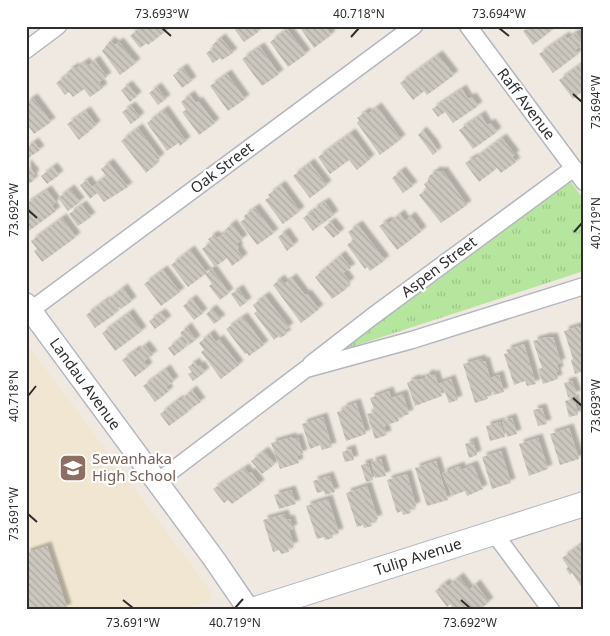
<svg xmlns="http://www.w3.org/2000/svg" width="610" height="636" font-family="'Noto Sans',sans-serif">
<style>
.education{fill:#f0e6d1}
.grass{fill:url(#grass-tufts)}
.building{fill:url(#building-back-hatch);filter:url(#shadow)}
.lines{fill:none;stroke-linecap:round;stroke-linejoin:round}
.minor-casing{stroke:#b4b7c1;stroke-width:19}
.tertiary-casing{stroke:#b4b7c1;stroke-width:24}
.secondary-casing{stroke:#b4b7c1;stroke-width:26}
.minor{stroke:#fff;stroke-width:16}
.tertiary{stroke:#fff;stroke-width:21}
.secondary{stroke:#fff;stroke-width:24}
.ticks{fill:none;stroke:#2e2e2e;stroke-width:2}
.labels{text-anchor:middle;stroke-width:4.5;stroke-linejoin:round;paint-order:stroke}
.street-label{font-size:15px;fill:#2e2e2e;stroke:#fff}
.education-label{font-size:15px;fill:#785e54;stroke:#fff;text-anchor:start}
.neatline{fill:none;stroke:#2e2e2e;stroke-width:2}
.ticks-label{font-size:12px;text-anchor:middle;fill:#2e2e2e}
</style>
<defs>
<pattern id="grass-tufts" width="24" height="20" patternUnits="userSpaceOnUse" patternTransform="scale(1.25)"><rect width="24" height="20" fill="#b6e59e"/><path d="M3 7l-1-3M5 7V3M7 7l1-3M15 17l-1-3M17 17v-4M19 17l1-3" fill="none" stroke="#9dc588"/></pattern>
<pattern id="building-back-hatch" width="6" height="6" patternUnits="userSpaceOnUse" patternTransform="scale(1.25)"><rect width="6" height="6" fill="#cbc7bf"/><path d="M-1 5l2 2M0 0l6 6M5-1l2 2" fill="none" stroke="#afaba4"/></pattern>
<filter id="shadow"><feDropShadow dx="4.5" dy="-4.5" stdDeviation="1" flood-color="#0004"/></filter>
</defs>
<rect width="100%" height="100%" fill="#efe9e1"/>
<!-- education -->
<path class="education" d="M26 343 212 593 209 601 182 610H26Z"/>
<!-- grass -->
<path class="grass" d="M571 182 584 200V271L342 350Z"/>
<!-- building -->
<path class="building" d="M134 26H172L148 45 147 43 140 48 130 36 137 30Z
M240 26H254L258 32 244 42 235 30Z
M299 26H325L331 35 314 48Z
M524 26H557L533 45 523 31 527 29Z
M287 29 306 54 288 67 270 42Z
M576 33 584 44 575 50 578 54 553 73 539 54 565 36 567 39Z
M221 38 233 53 222 60 220 58 213 63 206 53 214 48 212 45Z
M110 41 115 45 119 42 136 63 120 75 102 51Z
M260 47 279 74 262 86 242 59Z
M438 55 454 75 427 95 424 91 413 100 400 83Z
M95 60 107 77 99 82 103 88 90 97 84 89 73 97 69 92 65 95 56 83 68 74 67 72 74 67 75 69 85 62 88 66Z
M584 62V90L573 99 559 80Z
M183 68 192 81 182 88 173 75Z
M227 74 245 99 228 111 210 86Z
M128 85 137 96 130 102 121 90Z
M157 87 166 99 158 105 149 93Z
M462 89 468 99 472 97 478 106 453 123 445 112 438 117 432 109Z
M190 95 196 103 198 101 215 123 199 135 182 112 186 110 181 102Z
M33 98 51 122 34 134 26 123V103Z
M131 106 140 117 131 124 122 112Z
M377 107 401 139 380 155 357 123 359 120 357 118 365 112 368 114Z
M164 110 186 141 180 146 178 143 167 151 147 123Z
M86 111 96 125 79 140 67 124Z
M481 115 487 125 491 123 497 132 473 149 459 130Z
M138 128 160 158 153 163 155 165 146 173 121 141Z
M422 131 433 144 437 152 433 155 418 135Z
M351 133 370 159 357 170 349 160 330 174 318 157Z
M502 138 515 155 512 157 516 162 501 173 497 168 479 182 465 163 473 158 474 159Z
M34 142 40 150 27 159 26 148Z
M26 163 35 174 32 177 34 180 26 186Z
M109 163 128 187 104 202 97 193 90 199 80 185 87 180 92 187 106 176 101 169Z
M310 163 327 185 310 198 293 176Z
M53 167 59 175 47 184 41 176Z
M401 171 413 186 403 193 392 178Z
M436 171 441 172 443 171 467 205 441 223 419 195 427 189 424 184 428 181 429 176Z
M281 185 300 211 283 224 265 200 270 197 268 195Z
M70 189 80 202 68 211 58 198Z
M47 190 56 202 52 206 56 211 26 233V204Z
M325 202 334 215 322 224 312 210Z
M82 205 91 217 78 226 69 214Z
M255 208 274 233 257 245 240 222 245 219 244 216Z
M311 212 320 225 313 231 303 218Z
M400 214 405 221 411 216 422 231 397 250 379 226 387 221 389 223Z
M62 218 76 237 42 262 34 251 37 249 31 241Z
M331 222 340 233 333 238 324 227Z
M232 224 243 239 236 244 239 248 237 249 243 258 232 266 227 258 215 267 202 249 211 242 208 239 214 235 217 238 226 232 225 230Z
M358 225 385 260 370 271 367 267 365 269 347 245 353 240 348 232Z
M285 232 294 245 287 251 278 237Z
M190 250 207 273 212 269 229 293 220 300 209 286 212 284 205 274 188 287 171 265Z
M341 255 351 268 343 273 350 282 344 287 346 289 332 299 315 277Z
M163 270 180 292 161 306 144 284Z
M292 278 305 295 307 294 319 309 301 323 273 285 280 279 284 284Z
M123 288 132 301 121 309 120 307 113 312 115 314 95 328 86 315 105 301 106 302Z
M239 289 247 302 240 307 231 294Z
M265 296 289 327 284 331 287 334 280 338 279 336 274 340 254 313 257 311 253 305Z
M192 299 203 313 194 320 183 306Z
M212 309 221 319 214 324 206 314Z
M129 313 142 331 115 351 102 333Z
M161 313 167 320 155 329 149 321Z
M243 317 264 345 249 356 247 353 245 354 226 329Z
M579 326V328L584 327V371L575 374 571 360 573 359 564 331Z
M187 327 196 340 189 345 180 333Z
M210 334 216 342 219 339 239 365 221 379 201 352 204 350 199 343Z
M547 337 548 338 553 337 561 363 557 364 559 371 556 372 558 379 543 384 538 369 542 368 533 341Z
M181 338 187 346 174 356 168 348Z
M524 344 536 384 527 386 525 381 514 385 504 354 508 353 506 350Z
M145 345 153 355 144 361 148 367 135 377 122 360 136 350 137 352Z
M481 359 482 362 485 361 490 378 499 375 504 392 494 395 493 392 486 394 488 399 475 403 463 364Z
M195 362 198 367 200 365 205 372 193 381 188 374 192 372 188 367Z
M166 369 174 381 166 387 169 391 155 402 143 386Z
M430 374 432 376 435 374 438 384 451 379 458 400 449 403 444 389 440 391 442 396 415 406 407 383 414 379 417 380 425 378 426 375Z
M572 381 577 395 568 397 564 383Z
M192 390 201 402 187 411 188 412 169 426 160 414 178 400 180 401Z
M389 391 391 398 403 394 409 414 398 418 399 421 384 426 387 435 375 439 367 414 375 412 370 398Z
M574 398 578 415 569 417 565 401Z
M356 403 366 434 346 441 337 412 343 410 342 408Z
M542 408 547 424 538 426 533 410Z
M323 417 332 447 322 450 320 445 310 449 302 424Z
M512 418 517 434 507 437 502 421Z
M500 422 505 437 490 441 486 426Z
M569 428 579 459 560 465 550 434Z
M292 437V439L298 438 303 454 297 456 299 463 280 469 271 443Z
M538 438 548 469 529 476 519 444Z
M473 441 477 455 469 458 465 444Z
M351 449 354 460 345 462 342 452Z
M264 451 275 464 262 474 251 461Z
M501 451 511 483 492 489 482 457Z
M381 459 386 476 375 478 371 462Z
M436 461 448 500 427 506 415 468Z
M368 463 373 480 366 482 361 465Z
M473 465 483 489 467 496 465 491 452 496 442 473 460 466 461 470Z
M245 468 249 474 251 472 260 484 232 504 228 500 224 503 213 489Z
M407 474 416 506 410 509 411 513 403 515 402 511 397 513 387 480Z
M329 476 335 492 325 495 324 491 317 493 313 481Z
M367 486 378 519 371 521 372 526 364 528 363 525 357 527 346 493Z
M291 490 296 504 279 509 274 495Z
M328 499 339 533 332 535 333 538 325 540 324 537 317 539 306 506Z
M284 514 286 520 290 519 293 529 289 530 294 546 288 548 289 552 281 554 279 550 273 552 263 520Z
M580 545 584 550V591L572 573 570 575 566 569 568 567 562 558Z
M47 546 67 608 62 610H26V553Z
M459 577 469 590 476 584 489 602 479 610H454L450 604 447 607 435 591 445 583 448 586Z"/>
<g class="lines">
<!-- minor casing -->
<g class="minor-casing">
<path id="minor" d="M468 26 584 182
M26 50 58 26
M31 310 414 26
M311 364 373 316 574 168
M157 482 306 369 412 340 584 286
M494 533 551 610"/>
</g>
<!-- tertiary casing -->
<g class="tertiary-casing">
<path id="tertiary" d="M26 304 214 559 249 610"/>
</g>
<!-- secondary casing -->
<g class="secondary-casing">
<path id="secondary" d="M252 610 584 504"/>
</g>
<!-- minor -->
<use href="#minor" class="minor"/>
<!-- tertiary -->
<use href="#tertiary" class="tertiary"/>
<!-- secondary -->
<use href="#secondary" class="secondary"/>
</g>
<!-- ticks -->
<path class="ticks" d="M162 28 171 36M499 28 509 36M351 37 359 28M573 94 582 102M28 210 37 218M574 232 582 223M28 396 36 386M573 398 582 406M28 514 37 522M123 600 133 608M461 600 470 608M235 608 243 599"/>
<!-- icons -->
<defs>
<g id="school-square" transform="scale(1.4375)"><rect x="-9" y="-9" width="18" height="18" rx="4" fill="#8d6e63" stroke="#fff"/><path d="M0-5L7-2L0 1L-7-2ZM-4 1L0 2.5L4 1V4Q0 6-4 4Z" fill="#fff"/></g>
</defs>
<g fill-rule="evenodd">
<use href="#school-square" x="73" y="468"/>
</g>
<g class="labels">
<!-- street labels -->
<g class="street-label">
<text transform="translate(526 104) rotate(53)" y="5">Raff Avenue</text>
<text transform="translate(222 168) rotate(-37)" y="5">Oak Street</text>
<text transform="translate(439 267) rotate(-37)" y="5">Aspen Street</text>
<text transform="translate(85 384) rotate(54)" y="5">Landau Avenue</text>
<text transform="translate(418 557) rotate(-18)" y="5">Tulip Avenue</text>
</g>
<!-- education labels -->
<g class="education-label">
<text x="92" y="464">Sewanhaka<tspan x="92" dy="17">High School</tspan></text>
</g>
</g>
<!-- border -->
<rect width="610" height="636" fill="none" stroke="#ffffff" stroke-width="55"/>
<rect x="28" y="28" width="554" height="580" class="neatline"/>
<g class="ticks-label">
<text x="162" y="18">73.693°W</text>
<text x="359" y="18">40.718°N</text>
<text x="499" y="18">73.694°W</text>
<text transform="translate(596 102) rotate(-90)" y="4">73.694°W</text>
<text transform="translate(14 210) rotate(-90)" y="4">73.692°W</text>
<text transform="translate(596 223) rotate(-90)" y="4">40.719°N</text>
<text transform="translate(14 396) rotate(-90)" y="4">40.718°N</text>
<text transform="translate(596 406) rotate(-90)" y="4">73.693°W</text>
<text transform="translate(14 514) rotate(-90)" y="4">73.691°W</text>
<text x="133" y="627">73.691°W</text>
<text x="235" y="627">40.719°N</text>
<text x="470" y="627">73.692°W</text>
</g>
</svg>
